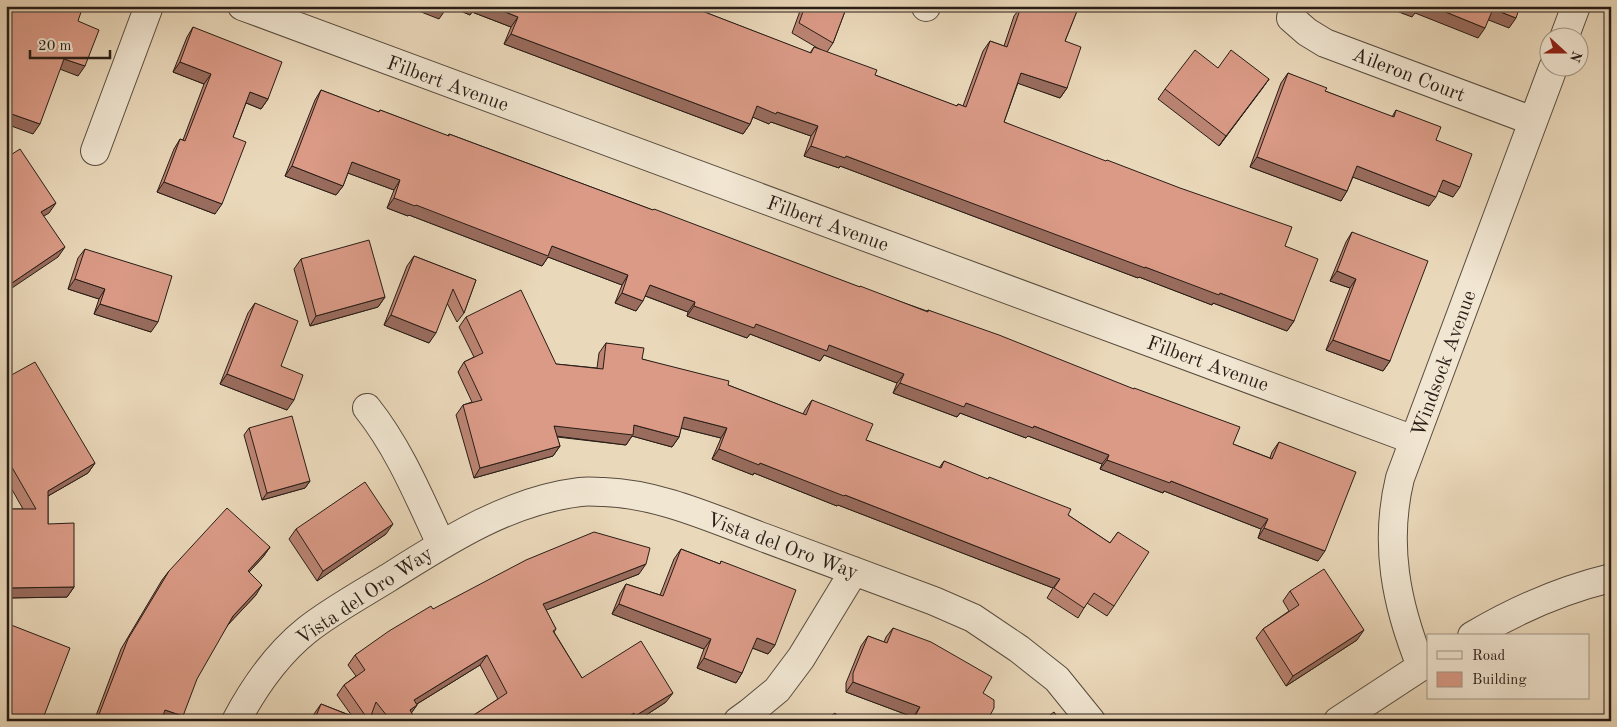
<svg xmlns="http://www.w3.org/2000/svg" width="1617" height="727" font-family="'Old Standard TT',serif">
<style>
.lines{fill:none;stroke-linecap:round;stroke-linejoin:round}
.minor-casing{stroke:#584c3f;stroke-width:30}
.tertiary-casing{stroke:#584c3f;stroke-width:30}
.minor{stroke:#f1e6d2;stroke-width:28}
.tertiary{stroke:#f1e6d2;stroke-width:28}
.wall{fill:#bb8473;stroke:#281d16}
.shaded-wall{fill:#996c5e;stroke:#281d16}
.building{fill:#da9a86;stroke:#281d16}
.labels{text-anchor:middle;stroke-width:5;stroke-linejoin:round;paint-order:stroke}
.street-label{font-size:20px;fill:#281d16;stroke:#f1e6d2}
</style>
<rect width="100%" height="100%" fill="#ead8ba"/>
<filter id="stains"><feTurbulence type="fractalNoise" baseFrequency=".004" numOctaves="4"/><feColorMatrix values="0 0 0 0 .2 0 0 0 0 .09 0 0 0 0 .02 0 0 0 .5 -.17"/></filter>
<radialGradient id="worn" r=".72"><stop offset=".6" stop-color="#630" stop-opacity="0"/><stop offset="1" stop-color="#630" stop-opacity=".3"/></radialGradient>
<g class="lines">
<!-- minor casing -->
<g class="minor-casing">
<path id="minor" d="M242 6 1414 440
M926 7V6
M1291 18 1307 32 1325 43 1533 121
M1564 38 1576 6
M95 151 149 6
M367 408C399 448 419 497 441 544
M1421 666C1396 604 1384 544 1400 478L1553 68
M236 721C254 687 277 654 307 630 331 611 362 594 388 578 448 540 508 501 580 492 588 491 596 492 604 492 660 494 713 519 765 538 821 559 877 580 934 601L973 618 1019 649 1057 679 1091 721
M738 721 749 713 777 690 801 658 854 571"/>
</g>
<!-- tertiary casing -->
<g class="tertiary-casing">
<path id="tertiary" d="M1472 636C1516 610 1561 590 1611 578
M1338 721 1428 662"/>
</g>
<!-- minor -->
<use href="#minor" class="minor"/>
<!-- tertiary -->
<use href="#tertiary" class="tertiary"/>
</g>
<!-- wall -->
<path class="wall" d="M449 6 650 9 651 6H689L810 53 814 47 821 50 792 33 800 11 787 6H847L833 43 827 52 875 75 956 106 958 104 963 106 983 51 990 41 1004 46 1014 16 1021 7 1079 6 1065 41 1067 88 1060 98 1018 83 1004 122 1285 246 1294 321 1287 331 1213 303 1212 305 1139 277 1138 278 840 166 839 168 804 156 811 136 771 122 769 124 753 117 750 124 743 134 504 44 511 27 472 12 470 15Z
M193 27 268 99 261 109 246 103 233 137 215 214 157 192 174 149 180 139 183 140 204 84 173 72 187 37Z
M1218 68 1269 79 1219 146 1158 99 1165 89Z
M1288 73 1325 91 1392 117 1396 110 1436 140 1453 197 1438 191 1429 206 1353 177 1347 191 1341 201 1250 167 1281 83Z
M321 90 378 112 380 110 448 136 449 134 859 287 927 311 928 310 1233 444 1270 458 1272 452 1279 442 1318 561 1258 538 1261 529 1164 491 1163 493 1100 469 1102 464 1028 436 1026 438 960 413 957 417 893 393 897 383 824 355 820 361 750 334 747 338 687 316 688 312 645 296 636 311 615 303 622 285 548 257 542 266 409 215 408 216 387 208 394 190 348 173 343 186 336 195 285 176 315 100Z
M1352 232 1390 361 1383 371 1326 350 1350 288 1330 281 1346 242Z
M85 249 151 332 94 314 99 299 68 289 78 258Z
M414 256 476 280 464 313 457 322 447 303 429 343 384 325 407 266Z
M301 259 385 297 378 307 310 326 294 269Z
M255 303 281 366 287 410 220 384 248 313Z
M466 317 556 364 597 368 599 353 606 343 642 359 728 385 803 414 805 410 812 400 866 440 939 468 944 461 1068 515 1110 543 1118 532 1114 606 1107 616 1087 603 1078 618 1047 598 1053 588 838 505 837 506 754 473 753 475 712 459 721 438 681 428 679 437 672 447 632 436 626 445 557 437 560 446 553 456 474 478 456 415 463 405 472 402 458 372 464 362 474 357 459 327Z
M6 378 95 463 88 473 48 496V524L74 587 67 597 6 598V509H23L6 479Z
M249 428 310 481 305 488 262 500 244 435Z
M296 529 386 534 317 581 289 539Z
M270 547 263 557 249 572 256 595 230 622 161 721H94L121 649 162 580 169 571Z
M681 549 720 564 721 561 775 645 768 654 752 648 742 673 736 683 697 668 704 649 612 614 620 594 626 584 660 595 674 559Z
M639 574 546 610 556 629 554 632 582 678 666 702 637 721H465L498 699 480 665 417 704V705L411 713 416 721H376L372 714 369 721H311L314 714 321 704 352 716 337 695 344 685 356 676 348 665 355 655 433 609Z
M1290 591 1357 640 1286 686 1256 638 1263 629 1289 611 1283 601Z
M893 628 983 693 987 721H910L913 717 846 692V683L861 646 868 636 884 642 886 637Z"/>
<!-- shaded-wall -->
<path class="shaded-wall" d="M406 6H438L446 9 439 19Z
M449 6H490L518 17 511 27 472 12 470 15Z
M787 6H804L800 11Z
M1383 6H1431L1485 28 1478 38 1415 13 1412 17Z
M1493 9 1516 18 1509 28 1486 19Z
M511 34 750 124 743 134 504 44Z
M64 59 85 66 78 76 57 68Z
M180 62 211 74 204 84 173 72Z
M1021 73 1067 88 1060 98 1014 82Z
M1269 79 1262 89 1219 146 1226 136Z
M250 92 268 99 261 109 244 102Z
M757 106 777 112 818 126 811 136 771 122 769 124 750 116Z
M6 112 40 124 33 134 6 124Z
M6 136 12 138 6 146Z
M811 146 846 156 1145 267 1220 293 1294 321 1287 331 1213 303 1212 305 1139 277 1138 278 840 166 839 168 804 156Z
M1257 157 1347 191 1341 201 1250 167Z
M352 162 400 180 394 190 345 172Z
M292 166 343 186 336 195 285 176Z
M1357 166 1436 197 1429 206 1350 176Z
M1443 180 1460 187 1453 197 1436 190Z
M164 182 222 204 215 214 157 192Z
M394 198 552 246 628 275 622 285 548 257 542 266 409 215 408 216 387 208Z
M56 203 49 213 34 222 41 212Z
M65 247 58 257 6 292V287Z
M1337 271 1356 279 1350 288 1330 281Z
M75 279 105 289 99 299 68 289Z
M650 285 695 302 688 312 643 295Z
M622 293 643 301 636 311 615 303Z
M385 297 378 307 310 326 316 316Z
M100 304 158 322 151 332 94 314Z
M694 306 829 345 904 374 897 383 824 355 820 361 750 334 747 338 687 316Z
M391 315 436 333 429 343 384 325Z
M1333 340 1390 361 1383 371 1326 350Z
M227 374 294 400 287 410 220 384Z
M900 383 966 403 1034 426 1109 455 1102 464 1028 436 1026 438 960 413 957 417 893 393Z
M684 417 727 428 721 438 677 427Z
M634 425 679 437 672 447 632 436 626 445 548 435 554 426Z
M560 446 553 456 474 478 480 468Z
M719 449 760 463 845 495 1060 579 1053 588 838 505 837 506 754 473 753 475 712 459Z
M1107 460 1171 481 1268 519 1261 529 1164 491 1163 493 1100 469Z
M95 463 88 473 41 500 48 491Z
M310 481 305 488 262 500 267 493Z
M393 524 386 534 317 581 323 571Z
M1264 528 1325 551 1318 561 1258 538Z
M270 547 263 557 241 581 248 571Z
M646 564 639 574 536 614 543 604Z
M262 585 256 595 227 626 233 616Z
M74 587 67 597 6 598V588Z
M619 604 711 639 704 649 612 614Z
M1364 630 1357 640 1286 686 1293 676Z
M757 638 775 645 768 654 750 647Z
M487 655 480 665 407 710 414 700Z
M704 658 742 673 736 683 697 668Z
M853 682 920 707 913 717 846 692Z
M673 693 666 702 637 721H632L635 716Z
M417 705 410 715V710Z
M165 710 183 716 180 721H162L158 719Z
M634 713 629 721H622Z
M98 717 108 721H96Z"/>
<!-- building -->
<path class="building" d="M8 6H83L78 21 99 30 85 66 64 59 40 124 6 112V12Z
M438 6H447L446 9Z
M490 6H642L653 10 654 6H689L811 53 814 47 877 70 875 75 957 106 958 104 966 107 990 41 1007 47 1021 7H1024V6H1079L1065 41 1081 47 1067 88 1021 73 1004 122 1106 161 1107 160 1180 188 1292 227 1285 246 1318 259 1294 321 1220 293 1219 295 1145 267V268L846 156 845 158 811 146 818 126 777 112 776 114 757 106 750 124 511 34 518 17Z
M805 6H847L833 43 799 23Z
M1431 6H1520L1516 18 1493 9 1485 28Z
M193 27 282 62 268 99 250 92 233 137 246 142 222 204 164 182 180 139 185 141 211 74 180 62Z
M1195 50 1218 68 1231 50 1269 79 1226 136 1165 89Z
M1288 73 1327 88 1325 91 1394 117 1396 110 1441 127 1436 140 1472 154 1460 187 1443 180 1436 197 1357 166 1347 191 1257 157Z
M321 90 379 112 380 110 449 136V134L653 210 654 209 860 287V286L928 312V310L999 335 1134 389V388L1240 427 1233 444 1272 459 1279 442 1356 472 1325 551 1264 528 1268 519 1171 481 1170 483 1107 460 1109 455 1034 426 1033 428 966 403 964 407 900 383 904 374 829 345 827 351 756 324 754 328 694 306 695 302 650 285 643 301 622 293 628 275 552 246 548 256 416 205 415 206 394 198 400 180 352 162 343 186 292 166Z
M6 129 12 138 6 136Z
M20 149 56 203 41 212 65 247 6 287V247L9 245 6 240V158Z
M1352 232 1428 261 1390 361 1333 340 1356 279 1337 271Z
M369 240 385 297 316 316 301 259Z
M85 249 172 276 158 322 100 304 105 289 75 279Z
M414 256 476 280 464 313 453 289 436 333 391 315Z
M521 290 556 364 603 369 606 343 644 348 642 359 729 381 728 385 806 415 812 400 873 424 866 440 941 468 944 461 988 479 989 477 1071 509 1068 515 1110 543 1118 532 1149 552 1114 606 1094 593 1084 608 1054 588 1060 579 845 495 844 496 760 463 759 465 719 449 727 428 684 417 679 437 634 425 633 435 554 426 560 446 480 468 463 405 482 400 464 362 483 353 466 317Z
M255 303 298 321 281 366 303 375 294 400 227 374Z
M35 362 95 463 48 491V524L74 523V587L6 588V509H36L6 457V378Z
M292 416 310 481 267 493 249 428Z
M365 482 393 524 323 571 296 529Z
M227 508 270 547 248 571 262 585 233 616 197 679 183 716 165 710 161 721H108L98 717 128 639 169 571Z
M594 532 650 548 646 564 543 604 556 629 553 631 582 678 641 641 673 693 635 716 634 713 622 721H465L507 693 487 655 414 700 417 705 410 710 416 721H391L376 702 369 721 344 685 365 670 355 655 389 631 431 606 433 609 526 560Z
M681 549 720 564 721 561 796 590 775 645 757 638 742 673 704 658 711 639 619 604 626 584 663 596Z
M1324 569 1364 630 1293 676 1263 629 1299 605 1290 591Z
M6 623 70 648 42 721H6Z
M893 628 931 642 992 677 983 693 994 700V708L987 721H919L914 718 920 707 853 682V673L868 636 887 643Z
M321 704 364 721H314Z
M1054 712 1060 721H1042Z
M835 713 841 721H825Z"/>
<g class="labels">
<!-- street labels -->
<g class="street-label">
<text transform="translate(1409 74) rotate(21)" y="7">Aileron Court</text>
<text transform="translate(448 83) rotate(20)" y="7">Filbert Avenue</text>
<text transform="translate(828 223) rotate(20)" y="7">Filbert Avenue</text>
<text transform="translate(1208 363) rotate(20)" y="7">Filbert Avenue</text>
<text transform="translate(1443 363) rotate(-70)" y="7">Windsock Avenue</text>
<text transform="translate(783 545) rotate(20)" y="7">Vista del Oro Way</text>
<text transform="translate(364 595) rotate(-34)" y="7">Vista del Oro Way</text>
</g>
</g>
<!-- margin -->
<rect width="1617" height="727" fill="none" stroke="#ead8ba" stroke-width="25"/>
<rect x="8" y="8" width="1602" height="712" fill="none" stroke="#281d16" stroke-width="2.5"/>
<rect x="12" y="12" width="1592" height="702" fill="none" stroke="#281d16"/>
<!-- legend -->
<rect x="1427" y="634" width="162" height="65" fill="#f1e6d2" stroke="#a19687"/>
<rect x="1437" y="651" width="25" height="8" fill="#f1e6d2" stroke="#a19687"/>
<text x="1472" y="660" font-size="15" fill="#281d16">Road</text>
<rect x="1437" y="672" width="25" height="15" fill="#da9a86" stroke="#a19687"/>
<text x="1472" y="684" font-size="15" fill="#281d16">Building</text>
<!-- north arrow -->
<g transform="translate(1564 52) rotate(111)"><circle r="24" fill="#f1e6d2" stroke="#a19687"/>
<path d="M0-4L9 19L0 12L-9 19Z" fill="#8f2418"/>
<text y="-8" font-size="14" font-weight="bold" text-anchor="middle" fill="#281d16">N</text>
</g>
<!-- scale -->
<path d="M30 50v8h80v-8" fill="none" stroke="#281d16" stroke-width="2.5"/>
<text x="38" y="50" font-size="15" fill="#281d16" stroke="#f1e6d2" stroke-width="4" paint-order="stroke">20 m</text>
<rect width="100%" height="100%" filter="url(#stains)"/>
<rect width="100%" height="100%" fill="url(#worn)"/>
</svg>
